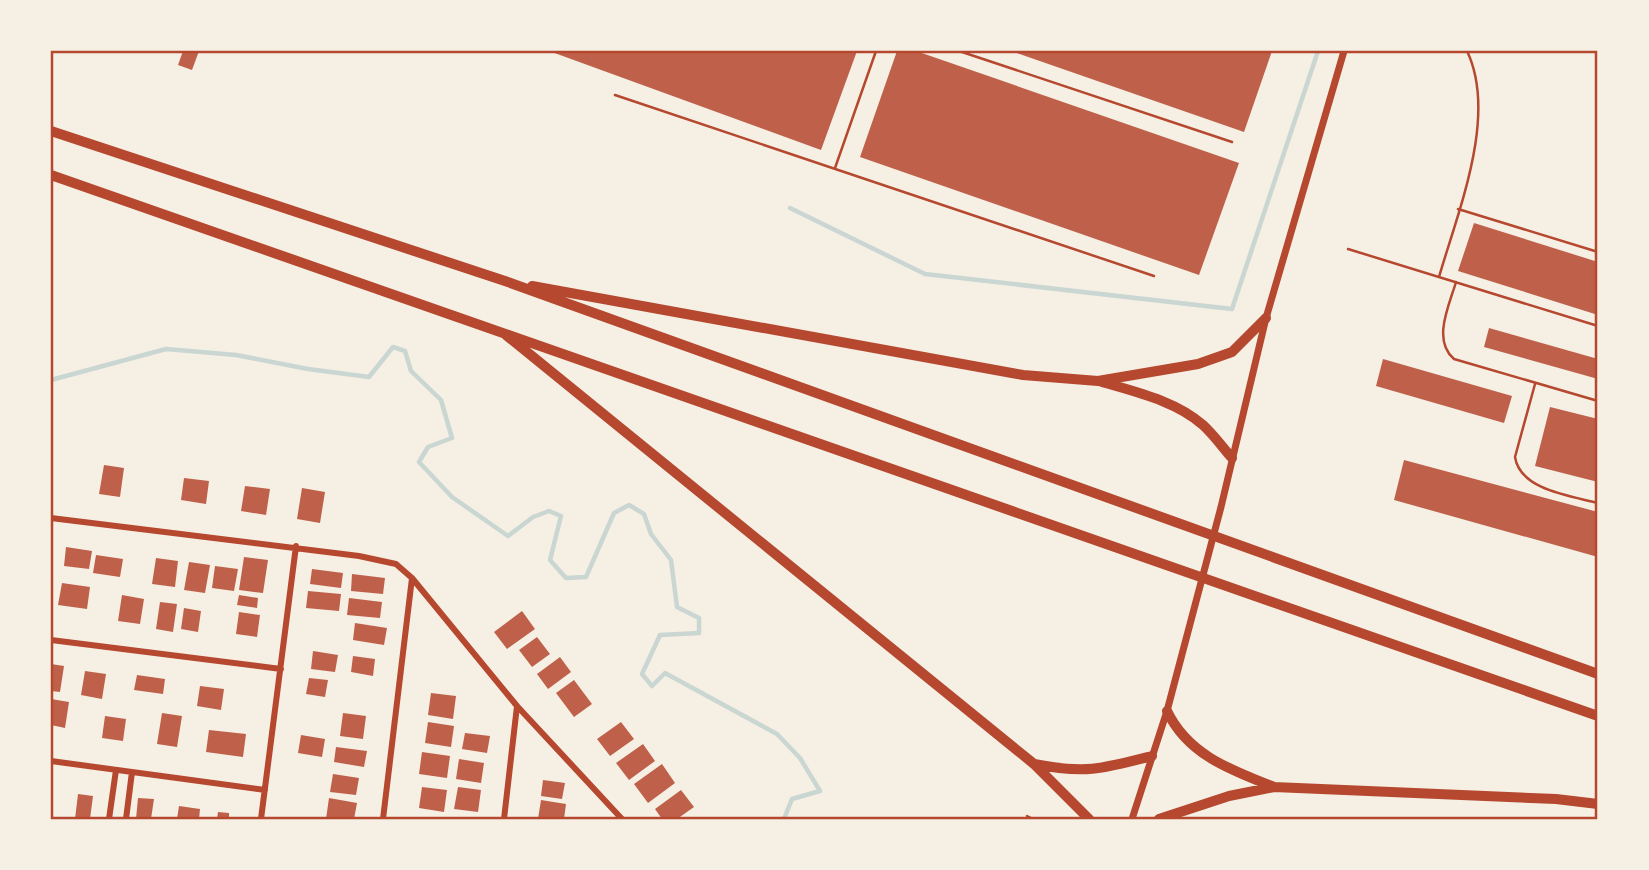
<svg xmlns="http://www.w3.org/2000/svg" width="1649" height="870" font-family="'Source Sans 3',sans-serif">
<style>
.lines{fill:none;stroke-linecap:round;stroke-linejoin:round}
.stream{stroke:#c9d6d2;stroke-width:4.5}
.building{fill:#bf614a}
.service{stroke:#b5482f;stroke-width:2.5}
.minor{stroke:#b5482f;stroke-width:6}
.tertiary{stroke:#b5482f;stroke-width:7}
.motorway{stroke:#b5482f;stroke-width:10}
.neatline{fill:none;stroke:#b5482f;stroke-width:2.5}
</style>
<rect width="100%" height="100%" fill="#f6efe4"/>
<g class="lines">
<!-- stream -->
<path class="stream" d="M790 208 925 274 1232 309 1318 51
M51 380 166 349 236 355 308 369 369 377 393 347 405 351 411 371 441 400 452 438 428 447 419 462 452 497 508 536 533 517 549 511 561 516 550 560 566 578 586 577 614 513 629 505 644 514 651 534 671 560 677 607 699 618V633L660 635 642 674 652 686 665 673 777 734 800 758 820 791 792 799 784 819"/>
</g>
<!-- building -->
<path class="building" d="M183 51H199L192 70 178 65Z
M549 51H857L821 150Z
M897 51H916L1239 163 1199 275 860 157Z
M1011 51H1272L1244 132Z
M1474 223 1598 262V315L1458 271Z
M1489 328 1598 359V379L1484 347Z
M1383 359 1512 396 1504 423 1376 386Z
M1550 407 1598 419V482L1535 466Z
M1404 460 1598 512V557L1394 500Z
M104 465 124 468 120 497 99 494Z
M184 478 209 481 206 504 181 500Z
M245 486 270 489 266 515 241 511Z
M302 488 325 492 320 523 297 519Z
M66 547 92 551 89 569 64 566Z
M96 555 123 559 120 577 93 573Z
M244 557 268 560 263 593 239 590Z
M156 558 178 561 175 587 152 584Z
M189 562 210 565 205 593 184 590Z
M215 566 238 569 234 591 212 588Z
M312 569 343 573 341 588 310 584Z
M352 574 385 578 383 594 351 591Z
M62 583 90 587 87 609 58 605Z
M308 591 341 594 339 611 306 608Z
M122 595 144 599 140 624 118 621Z
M239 595 258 598 257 608 237 605Z
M349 598 382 602 380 618 347 615Z
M160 602 177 604 173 632 156 629Z
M184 608 201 611 198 632 181 629Z
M522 611 535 629 507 649 494 632Z
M239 612 260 615 257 637 236 634Z
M355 623 387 628 384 645 353 640Z
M537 637 550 654 532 667 519 650Z
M313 651 338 655 335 672 311 669Z
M353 656 375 659 373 676 351 672Z
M560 657 571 672 548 689 537 674Z
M51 664 64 666 60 692 51 691Z
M85 671 106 674 102 699 81 695Z
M137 675 165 679 163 694 134 690Z
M309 678 328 680 325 697 306 694Z
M574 680 592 704 574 717 556 693Z
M200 686 224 689 221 710 197 706Z
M431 693 456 696 453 719 428 715Z
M51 699 69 702 65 728 51 725Z
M162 713 182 716 177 747 157 744Z
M343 713 366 716 363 739 340 736Z
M105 716 126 719 123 741 102 738Z
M428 722 454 726 451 747 425 743Z
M621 722 634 739 610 756 597 739Z
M209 730 246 734 243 757 206 752Z
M465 733 490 736 487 753 462 749Z
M301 735 325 739 322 757 298 753Z
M643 744 655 761 629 780 616 763Z
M336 747 367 751 364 767 334 762Z
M422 752 450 756 447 778 419 774Z
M459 759 484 763 481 783 456 779Z
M662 764 675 783 648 803 634 784Z
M333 774 359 778 356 795 330 792Z
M543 780 565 783 562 799 541 796Z
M422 787 447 790 444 812 419 808Z
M458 787 481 790 478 812 454 809Z
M681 790 694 807 677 819H662L655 809Z
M78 794 93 796 90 819H75Z
M138 798 154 799 151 819H136Z
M329 798 357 803 354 819H326Z
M541 800 566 804 564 819H538Z
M179 806 200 809 199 819H177Z
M218 812 229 813V819H217Z"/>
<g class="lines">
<!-- service -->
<path class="service" d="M959 51 1232 142
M615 95 1154 276
M835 168 876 51
M1458 209 1598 252
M1348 249 1598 326
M1439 277C1458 211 1498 116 1467 51
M1456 282C1449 306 1432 340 1454 359L1598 401
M1535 384 1515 457C1520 490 1571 496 1598 503
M1027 816 1033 819"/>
<!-- minor -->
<path class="minor" d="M51 518 359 556 396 564 412 578 517 706 622 819
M51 640 281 669
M51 761 265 790
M109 819 116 770
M126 819 132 772
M261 819 296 546
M383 819 412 578
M504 819 517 706"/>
<!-- tertiary -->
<path class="tertiary" d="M1132 819 1167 711 1221 507 1266 318 1344 51"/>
<!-- motorway -->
<path class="motorway" d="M51 131 505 281 1598 674
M51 175 1598 716
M532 286 1023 375 1098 381 1198 364 1232 352 1266 318
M506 335 1034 764 1089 819
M1102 382C1136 392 1176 401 1203 425 1214 435 1223 448 1232 458
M1167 711C1188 755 1231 770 1274 787
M1034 764C1085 774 1102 769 1152 756
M1159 819 1229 796 1274 787 1556 799 1598 804"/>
</g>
<!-- border -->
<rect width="1649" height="870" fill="none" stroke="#f6efe4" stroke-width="105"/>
<rect x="52" y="52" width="1544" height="766" class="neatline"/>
</svg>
